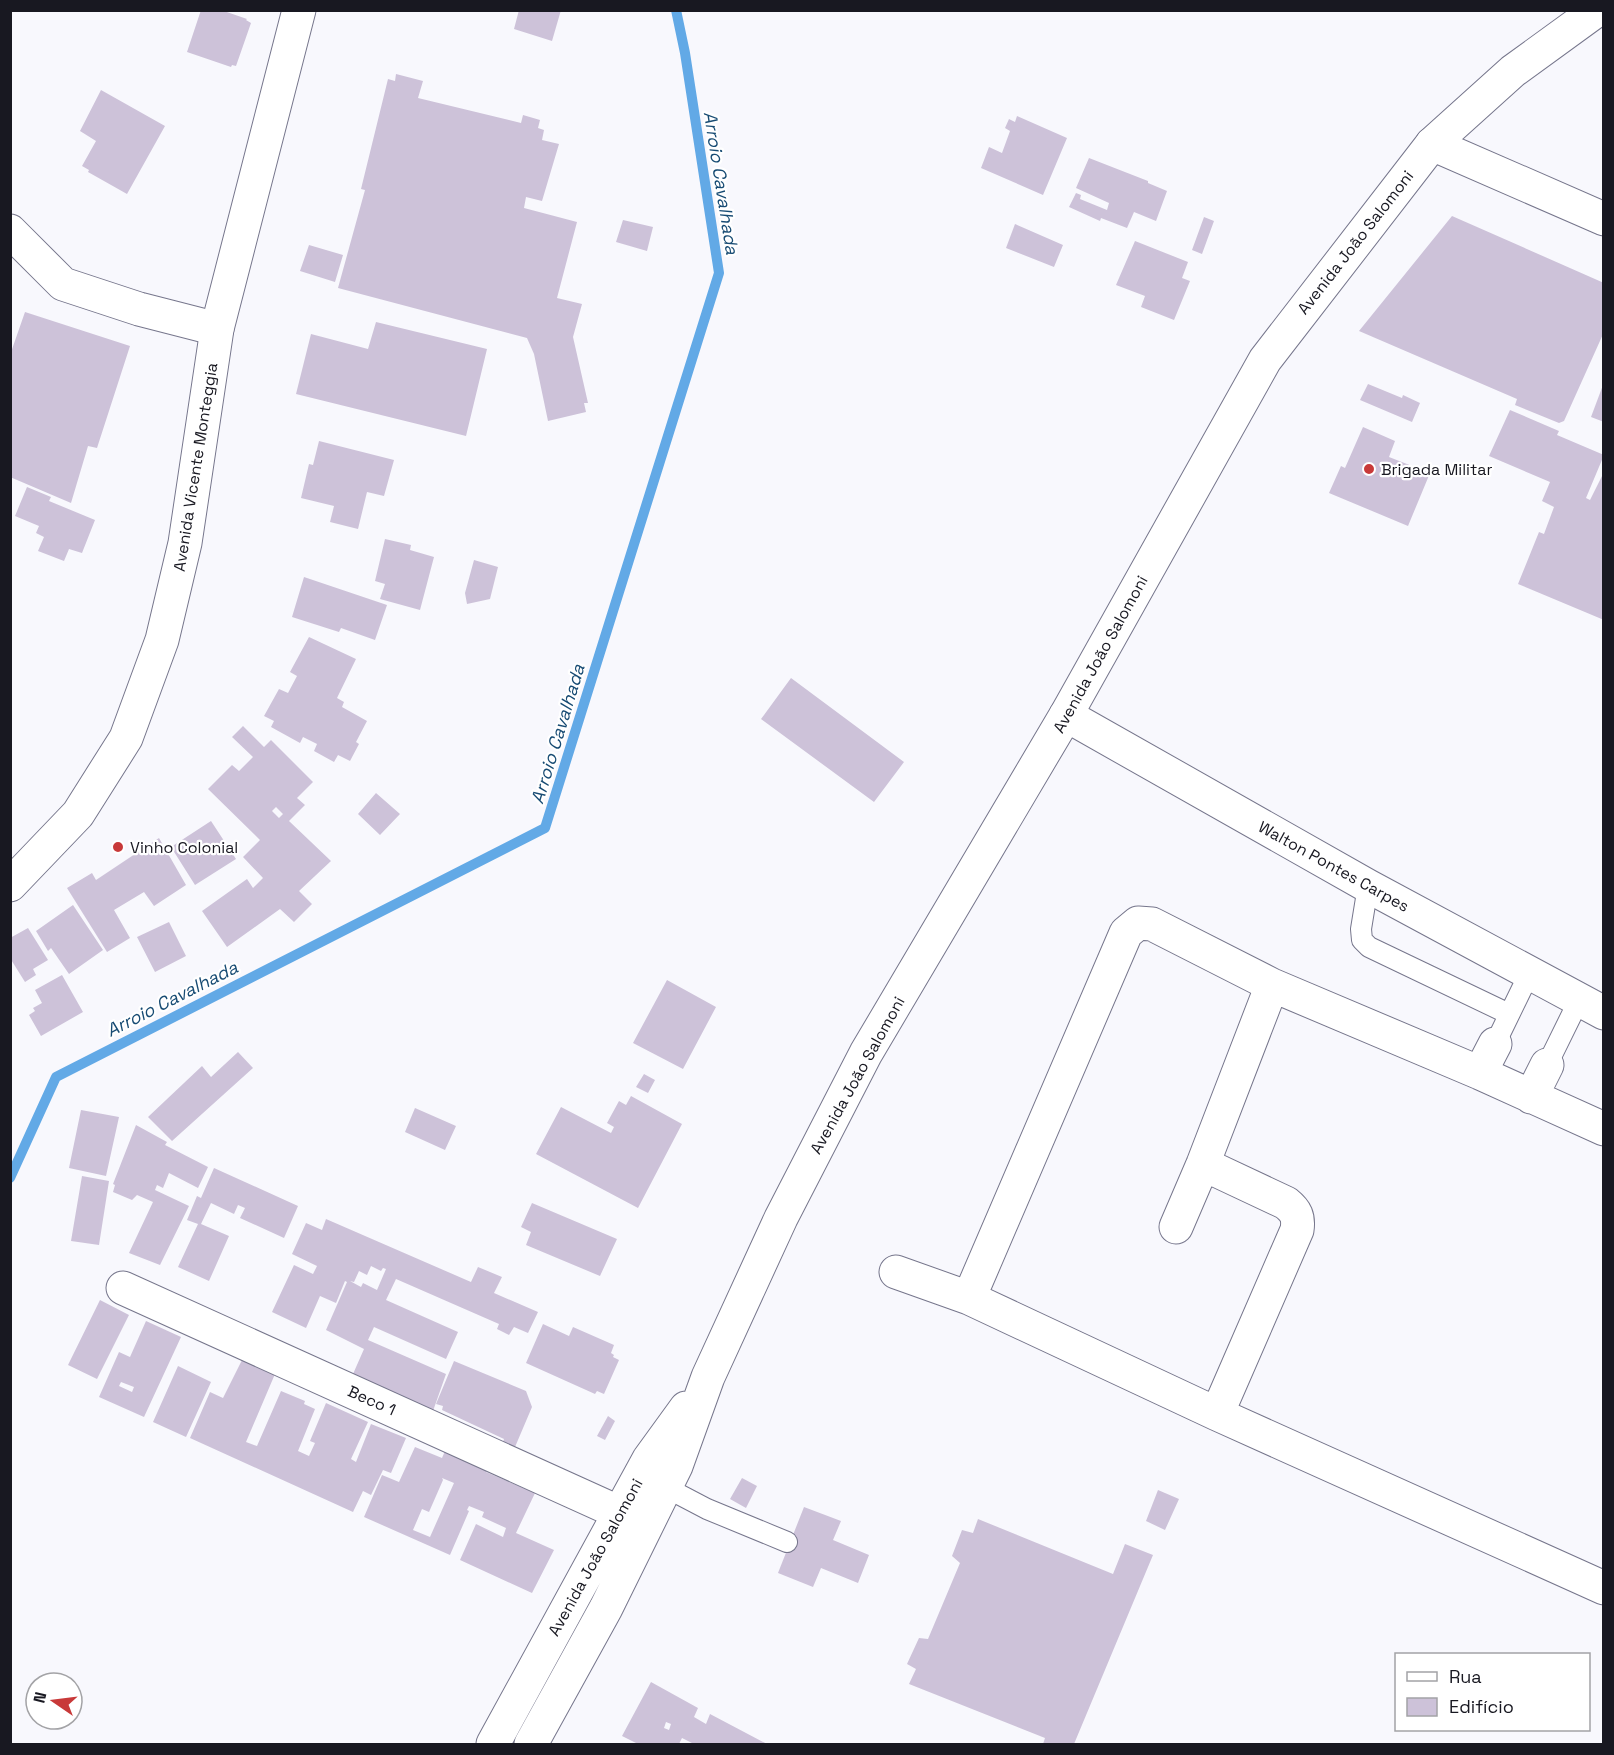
<svg xmlns="http://www.w3.org/2000/svg" width="1614" height="1755" font-family="'Space Grotesk',sans-serif">
<style>
.lines{fill:none;stroke-linecap:round;stroke-linejoin:round}
.stream{stroke:#62a9e6;stroke-width:10}
.building{fill:#cdc2d9;fill-rule:evenodd}
.lane-casing{stroke:#76768c;stroke-width:22}
.street-casing{stroke:#76768c;stroke-width:35}
.secondary-casing{stroke:#76768c;stroke-width:35}
.lane{stroke:#fff;stroke-width:20}
.street{stroke:#fff;stroke-width:33}
.secondary{stroke:#fff;stroke-width:33}
.poi-dot{fill:#c83939;stroke:#fff;stroke-width:2}
.labels{text-anchor:middle;stroke-width:4.5;stroke-linejoin:round;paint-order:stroke}
.street-label{font-size:16px;fill:#181821;stroke:#fff}
.poi-label{font-size:16px;fill:#181821;stroke:#fff;text-anchor:start}
.water-label{font-size:18px;font-style:italic;fill:#174b73;stroke:#fff}
</style>
<rect width="100%" height="100%" fill="#f8f8fd"/>
<g class="lines">
<!-- stream -->
<path class="stream" d="M10 1178 56 1077 545 828 719 273 685 53 676 10"/>
</g>
<!-- building -->
<path class="building" d="M201 10H221L247 19 246 20 251 23 236 66 232 65 231 67 228 66 187 52Z
M519 10H561L552 41 514 29Z
M396 74 423 81 418 98 521 123 523 115 540 120 538 128 544 130 542 140 559 144 542 201 526 197 524 208 577 222 557 298 582 304 573 337 588 403H584L586 412 548 421 534 354 527 338 338 288 365 190 361 189 388 79 395 81Z
M101 90 165 126 127 194 88 172 89 170 82 166 96 141 80 131Z
M1017 116 1067 138 1043 195 981 168 989 147 1002 153 1010 131 1005 128 1009 119 1015 122Z
M1089 158 1148 181V183L1167 191 1156 221 1134 212 1127 228 1101 218 1100 221 1069 207 1076 193 1081 195 1080 199 1107 210 1109 203 1076 188Z
M1452 216 1604 283V332L1564 421 1559 423 1515 405 1517 399 1359 331Z
M1204 217 1214 221 1202 254 1192 250Z
M623 220 653 227 647 251 616 242Z
M1015 224 1063 245 1054 267 1006 248Z
M1135 241 1188 262 1182 278 1190 281 1174 320 1141 307 1145 296 1116 285Z
M309 245 343 255 335 282 300 271Z
M25 312 130 346 97 448 88 446 71 503 10 477V355Z
M376 322 487 349 466 436 296 394 311 334 368 349Z
M1368 384 1402 398 1403 395 1420 403 1412 422 1360 400Z
M1603 385H1604V422L1591 417Z
M1510 410 1559 431 1557 435 1604 455 1586 498 1590 500 1604 472V620L1518 584 1539 532 1544 534 1554 507 1542 501 1550 482 1489 456Z
M1363 427 1395 441 1389 457 1430 473 1408 526 1329 493 1341 466 1345 468Z
M319 441 394 460 384 496 367 492 358 529 330 522 334 506 301 498 309 464 313 465Z
M27 487 51 497 49 501 95 520 82 553 69 549 64 561 38 551 44 537 36 533 39 526 15 516Z
M385 539 411 545 410 550 434 557 420 610 380 599 385 584 375 581Z
M474 560 498 567 490 599 467 604 465 593Z
M304 577 387 605 375 640 341 628 339 632 292 617Z
M309 637 356 659 337 698 344 702 342 707 367 721 356 742 359 744 350 761 338 755 334 762 314 751 317 744 303 737 300 743 271 727 274 721 264 716 279 689 288 693 297 676 290 672Z
M791 678 904 762 874 802 761 719Z
M243 726 264 747 271 740 313 782 297 798 305 805 289 821 331 861 299 891 312 904 294 922 280 909 227 947 202 911 247 879 253 888 263 878 243 857 260 840 208 789 232 765 239 771 253 757 232 737ZM276 807 283 814 279 818 272 811Z
M376 793 400 814 380 835 358 814Z
M211 821 236 859 195 885 171 847Z
M159 838 186 885 154 906 144 892 114 910 130 938 107 952 67 888 92 873 96 880Z
M73 905 103 950 69 974 51 948 48 951 36 931Z
M169 922 186 956 155 972 137 937Z
M28 928 48 960 33 969 36 975 25 982 10 958V938Z
M62 975 83 1012 41 1036 29 1015 35 1011 33 1008 42 1003 35 990Z
M667 980 716 1007 683 1069 633 1043Z
M238 1052 253 1068 172 1141 148 1117 202 1066 211 1077Z
M644 1074 655 1080 648 1093 636 1087Z
M631 1096 682 1124 638 1208 536 1154 561 1107 611 1133 614 1127 607 1123 619 1101 626 1105Z
M415 1108 456 1126 445 1150 405 1132Z
M81 1110 119 1117 106 1176 69 1168Z
M136 1125 167 1142 165 1145 208 1167 198 1188 169 1173 163 1188 157 1185 155 1190 189 1206 160 1265 129 1253 153 1202 137 1195 132 1200 113 1192 115 1185 113 1184Z
M214 1168 298 1206 284 1238 240 1218 245 1208 238 1205 234 1214 211 1203 201 1224 229 1236 209 1281 178 1267 198 1224 187 1220 197 1196 201 1198Z
M82 1176 109 1181 99 1245 71 1241Z
M532 1203 617 1239 600 1276 526 1245 531 1232 521 1227Z
M326 1219 471 1282 478 1267 502 1277 494 1293 538 1312 528 1333 514 1327 509 1335 497 1329 499 1324 396 1279 386 1300 458 1332 446 1359 374 1327 368 1340 446 1374 433 1411 353 1374 364 1349 326 1330 347 1282 345 1281 336 1303 320 1296 306 1328 272 1312 294 1265 313 1274 317 1266 292 1254 306 1223 322 1230ZM371 1266 381 1271 383 1268 386 1269 377 1290 363 1283 361 1287 350 1281 354 1282 359 1271 367 1275Z
M100 1300 129 1315 97 1379 68 1365Z
M146 1321 181 1337 144 1417 99 1397 119 1352 130 1357ZM121 1382 134 1387 132 1392 119 1386Z
M543 1324 569 1336 573 1327 614 1345 611 1353 614 1355 613 1357 619 1360 604 1394 597 1391 595 1394 526 1363Z
M242 1360 275 1374 246 1442 257 1446 281 1391 305 1401 304 1404 315 1409 298 1451 309 1456 315 1443 310 1441 326 1403 368 1422 351 1459 356 1462 371 1424 406 1438 391 1473 383 1470 371 1495 363 1491 353 1512 190 1438 210 1392 223 1398Z
M454 1361 526 1391 532 1407 515 1447 503 1442 504 1439 442 1410 443 1406 436 1404Z
M178 1366 211 1382 186 1437 153 1422Z
M608 1416 615 1421 605 1440 597 1436Z
M415 1447 442 1458 445 1451 488 1468 486 1472 535 1493 516 1533 554 1550 532 1593 460 1560 476 1524 503 1537 506 1528 482 1517 484 1512 469 1506 467 1510 469 1511 450 1555 364 1517 382 1475 399 1482ZM442 1478 454 1483 430 1537 413 1530 422 1509 429 1512 443 1480Z
M742 1478 757 1486 746 1508 730 1499Z
M1158 1490 1179 1499 1165 1530 1146 1521Z
M804 1507 841 1521 833 1540 869 1555 858 1583 821 1568 813 1587 778 1573Z
M978 1519 1113 1574 1125 1544 1153 1555 1074 1744H1043L1045 1738 909 1684 916 1669 907 1664 919 1638 928 1639 960 1563 952 1556 962 1530 973 1533Z
M651 1682 698 1708 694 1717 706 1724 710 1714 767 1744H694L682 1738 679 1744H638L622 1736ZM666 1722 671 1724 669 1730 664 1728Z"/>
<g class="lines">
<!-- lane casing -->
<g class="lane-casing">
<path id="lane" d="M1368 886 1361 929 1362 940 1369 947 1509 1014
M1495 1044 1529 974
M1547 1065 1579 1000
M665 1487 707 1509 787 1542"/>
</g>
<!-- street casing -->
<g class="street-casing">
<path id="street" d="M1432 144 1604 219
M10 231 63 284 139 309 217 329
M1066 715 1368 886 1604 1013
M1480 1073 1495 1044
M1531 1097 1547 1065
M1203 1164 1286 1203C1296 1211 1299 1217 1297 1230L1217 1414
M1176 1227 1203 1164 1272 985
M896 1272 969 1298 1217 1414 1604 1588
M123 1288 620 1513
M969 1298 1126 933 1138 923 1152 924 1272 985 1480 1073 1604 1129"/>
</g>
<!-- secondary casing -->
<g class="secondary-casing">
<path id="secondary" d="M10 885 78 814 126 738 162 640 185 543 217 329 299 10
M493 1744 649 1459 686 1408
M531 1744 606 1608 676 1466 708 1377 781 1218 866 1053 1066 715 1265 360 1432 144 1513 71 1597 10"/>
</g>
<!-- lane -->
<use href="#lane" class="lane"/>
<!-- street -->
<use href="#street" class="street"/>
<!-- secondary -->
<use href="#secondary" class="secondary"/>
</g>
<!-- markers -->
<g class="poi-dot">
<circle cx="1369" cy="469" r="6"/>
<circle cx="118" cy="847" r="6"/>
</g>
<g class="labels">
<!-- street labels -->
<g class="street-label">
<text transform="translate(1355 242) rotate(-52)" y="6">Avenida João Salomoni</text>
<text transform="translate(195 467) rotate(-81)" y="6">Avenida Vicente Monteggia</text>
<text transform="translate(1100 654) rotate(-61)" y="6">Avenida João Salomoni</text>
<text transform="translate(1334 866) rotate(29)" y="6">Walton Pontes Carpes</text>
<text transform="translate(857 1075) rotate(-61)" y="6">Avenida João Salomoni</text>
<text transform="translate(372 1400) rotate(24)" y="6">Beco 1</text>
<text transform="translate(595 1557) rotate(-61)" y="6">Avenida João Salomoni</text>
</g>
<!-- poi labels -->
<g class="poi-label">
<text x="1381" y="475">Brigada Militar</text>
<text x="130" y="853">Vinho Colonial</text>
</g>
<!-- water labels -->
<g class="water-label">
<text transform="translate(721 183) rotate(81)" y="6">Arroio Cavalhada</text>
<text transform="translate(558 734) rotate(-73)" y="6">Arroio Cavalhada</text>
<text transform="translate(172 999) rotate(-27)" y="6">Arroio Cavalhada</text>
</g>
</g>
<!-- border -->
<rect width="1614" height="1755" fill="none" stroke="#181821" stroke-width="24"/>
<!-- legend -->
<rect x="1395" y="1653" width="195" height="78" fill="#ffffff" stroke="#a3a3a6" stroke-width="1.5"/>
<rect x="1407" y="1672" width="30" height="9" fill="#ffffff" stroke="#a3a3a6" stroke-width="1.5"/>
<text x="1449" y="1683" font-size="18" fill="#181821">Rua</text>
<rect x="1407" y="1698" width="30" height="18" fill="#cdc2d9" stroke="#a3a3a6" stroke-width="1.5"/>
<text x="1449" y="1713" font-size="18" fill="#181821">Edifício</text>
<!-- north arrow -->
<g transform="translate(54 1701) rotate(284)"><circle r="28" fill="#ffffff" stroke="#a3a3a6" stroke-width="1.5"/>
<path d="M0-4.5L10 22L0 15L-10 22Z" fill="#c83939"/>
<text y="-9" font-size="16" font-weight="bold" text-anchor="middle" fill="#181821">N</text>
</g>
</svg>
